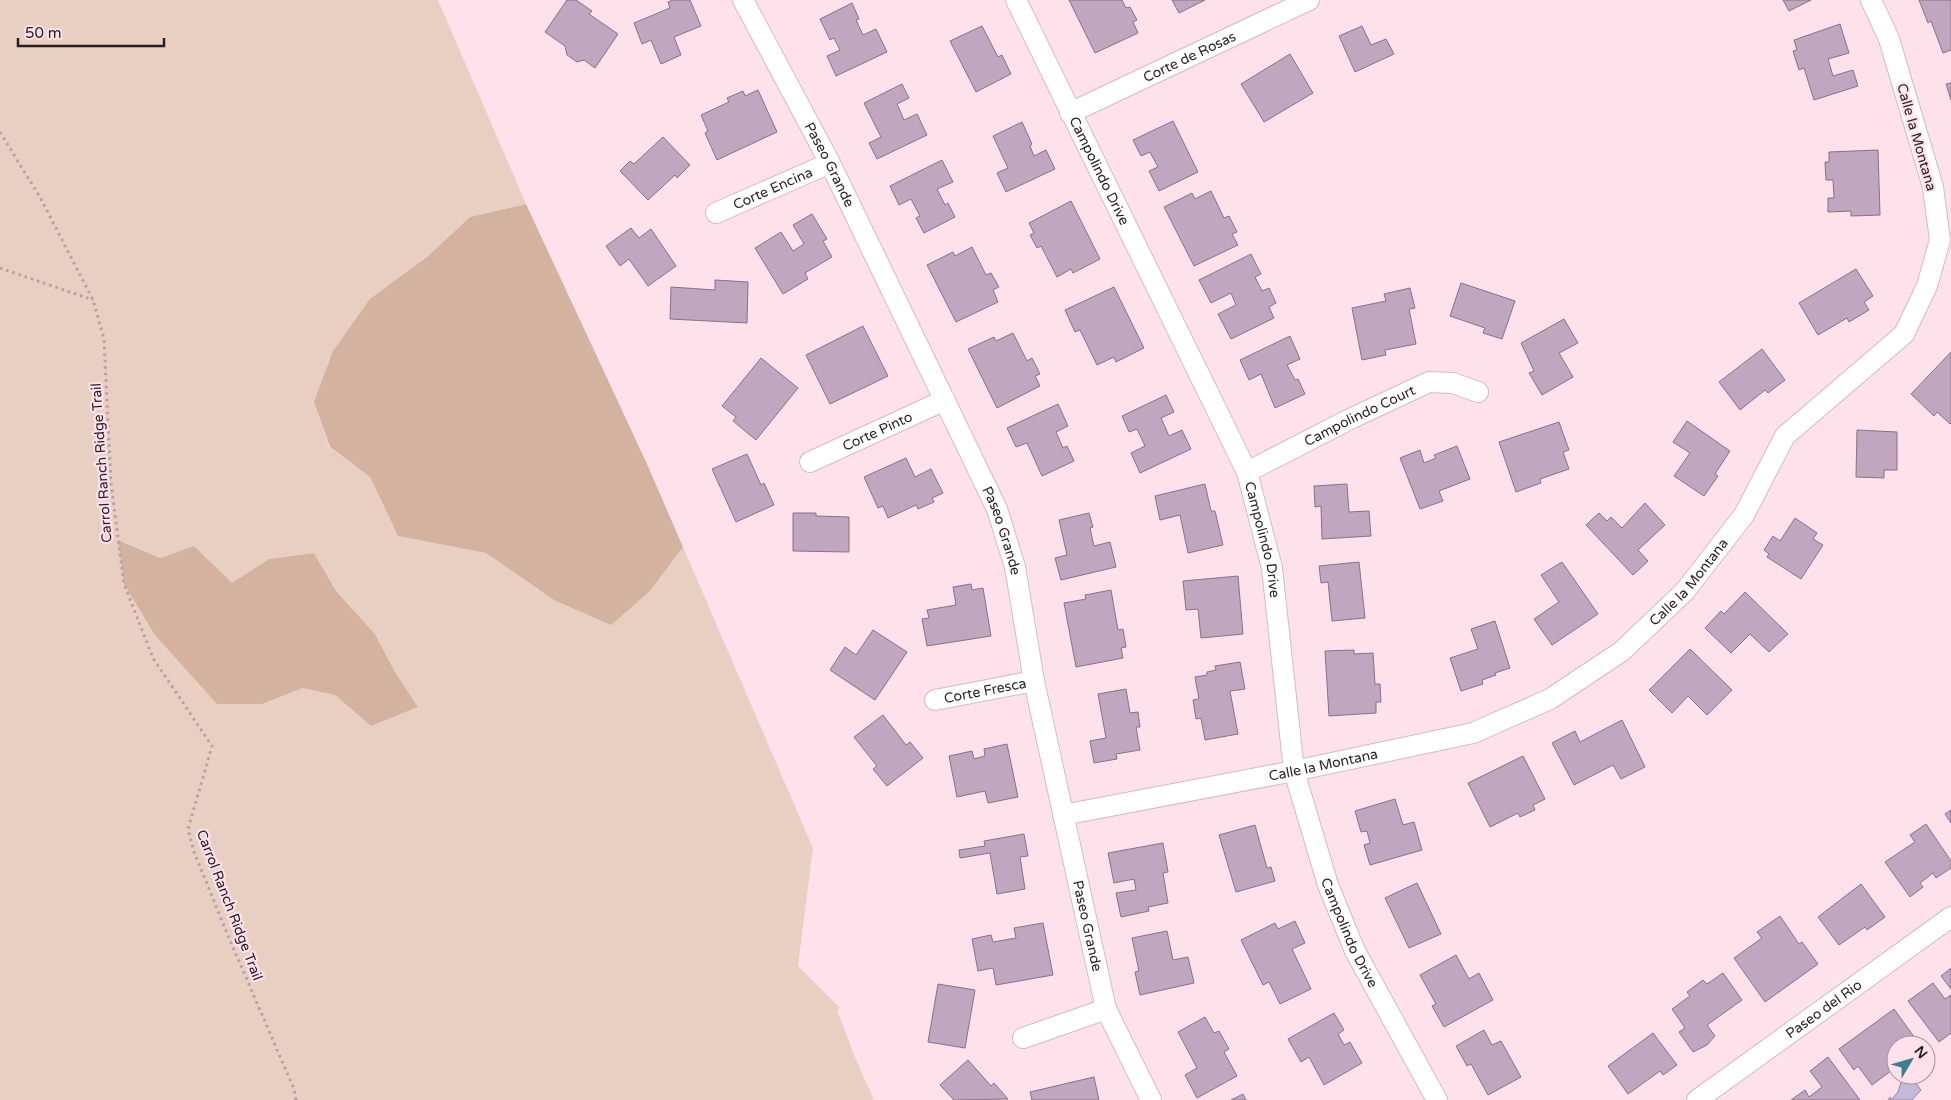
<svg xmlns="http://www.w3.org/2000/svg" width="1951" height="1100" font-family="'Varela Round',sans-serif">
<style>
.green{fill:#e8cfc2;fill-rule:evenodd}
.forest{fill:#d4b2a0}
.water{fill:#c3b9da;stroke:#948aa2}
.building{fill:#c0a6bf;stroke:#867385}
.lines{fill:none;stroke-linecap:round;stroke-linejoin:round}
.minor-casing{stroke:#d6bac3;stroke-width:22}
.path{stroke:#b69fa7;stroke-width:3;stroke-dasharray:2.5 4;stroke-linecap:butt}
.minor{stroke:#fff;stroke-width:20}
.labels{text-anchor:middle;stroke-width:4.5;stroke-linejoin:round;paint-order:stroke}
.street-label{font-size:14px;fill:#281d21;stroke:#fee1eb}
</style>
<rect width="100%" height="100%" fill="#fee1eb"/>
<!-- green -->
<path class="green" d="M0 0H438L526 204 470 217 427 257 314 401 329 447 370 477 398 536 486 553 554 600 650 591 683 547 813 848 798 966 840 1008 837 1010 856 1060 874 1100H0ZM119 540 160 558 194 546 232 584 269 559 314 553 336 591 375 634 395 672 418 707 371 726 335 695 303 688 262 704Z"/>
<!-- forest -->
<path class="forest" d="M526 204 647 464 683 547 650 591 611 625 554 600 486 553 398 536 370 477 330 447 314 402 333 351 370 299 427 257 470 217Z
M118 540 160 558 194 546 232 583 269 559 314 553 336 591 375 634 395 672 418 707 371 726 335 695 303 688 262 704H217L155 635 124 584Z"/>
<!-- water -->
<path class="water" d="M1914 1081 1921 1090 1912 1100H1888L1890 1097 1892 1099 1898 1092 1901 1082Z"/>
<!-- building -->
<path class="building" d="M567 0H576L592 11 589 14 618 34 595 68 584 60 577 62 567 55 565 46 545 32Z
M673 0H690L701 26 674 37 681 55 661 64 651 40 642 44 634 23 670 8 668 2Z
M1069 0H1122L1126 8 1130 7 1137 20 1133 22 1138 33 1095 53Z
M1172 0H1205L1179 13Z
M1783 0H1811L1789 11Z
M1919 0H1951V50L1943 53 1931 21 1928 23Z
M852 3 859 19 856 20 863 35 876 29 887 52 836 76 827 56 840 50 834 38 830 40 820 19Z
M1840 24 1849 53 1828 59 1833 76 1853 70 1858 86 1814 100 1804 68 1799 70 1793 51 1797 50 1794 40Z
M982 26 998 57 1002 55 1011 74 976 92 950 41Z
M1362 26 1371 45 1386 39 1394 54 1355 72 1339 36Z
M1290 54 1313 93 1264 122 1241 84Z
M1951 83V100L1946 84Z
M902 84 909 98 897 104 904 120 917 114 927 135 877 159 869 143 881 137 864 103Z
M758 90 777 132 717 160 705 133 708 131 701 115 729 102 727 98 743 91 745 96Z
M1173 121 1198 172 1159 191 1149 171 1158 167 1150 152 1141 156 1133 140Z
M1022 122 1032 144 1030 146 1034 156 1046 150 1055 169 1006 192 997 173 1008 168 993 136Z
M663 137 690 165 677 178 675 175 648 200 620 171 630 161 634 164Z
M1878 150 1880 215 1851 216V211L1828 212V198H1834L1833 180H1826L1825 162H1829V152Z
M942 160 953 182 937 189 945 205 948 203 955 217 924 233 916 218 920 216 911 199 899 205 890 186Z
M1211 191 1224 218 1229 216 1237 232 1232 234 1238 245 1194 266 1164 207 1192 193 1195 199Z
M1071 201 1100 259 1073 273 1071 269 1057 277 1041 246 1037 248 1030 235 1034 233 1029 223Z
M812 214 827 239 823 241 832 257 805 273 808 279 783 294 755 248 781 232 793 251 804 244 793 225Z
M631 228 639 238 651 229 676 266 648 286 629 259 620 266 606 246Z
M972 247 986 275 991 273 999 287 993 290 998 302 956 322 927 265 953 252 955 256Z
M1251 254 1261 274 1255 277 1262 291 1269 288 1276 303 1269 307 1274 318 1231 339 1218 314 1236 305 1231 293 1211 303 1199 280Z
M1856 269 1873 296 1864 302 1869 310 1849 322 1847 318 1818 335 1799 303Z
M715 280 748 282 747 323 670 319 671 287 715 290Z
M1461 283 1515 301 1502 339 1483 333 1485 328 1450 316Z
M1114 287 1144 348 1116 362 1114 357 1097 365 1080 330 1075 332 1065 310Z
M1410 288 1415 308 1409 309 1416 344 1385 350 1386 355 1362 360 1352 308 1386 301 1384 294Z
M1564 319 1578 343 1559 353 1573 377 1542 395 1529 373 1534 371 1521 343Z
M863 326 888 376 830 404 806 355Z
M1013 333 1027 361 1032 358 1040 374 1035 376 1040 386 997 408 968 349 994 337 996 341Z
M1290 336 1300 359 1287 365 1295 380 1298 379 1305 394 1275 408 1261 374 1249 380 1240 360Z
M1762 349 1785 380 1768 393 1765 390 1740 410 1719 382Z
M1951 352V423L1950 424 1937 412 1934 416 1911 394Z
M761 358 798 388 756 440 733 421 736 417 722 406Z
M1166 395 1174 412 1161 418 1169 436 1182 430 1191 449 1140 473 1131 453 1145 446 1137 429 1129 432 1122 416Z
M1058 404 1068 426 1056 432 1063 448 1067 446 1074 461 1042 476 1027 443 1016 447 1007 428Z
M1687 421 1730 451 1715 474 1718 476 1704 496 1674 476 1690 453 1673 442Z
M1559 422 1569 450 1563 452 1569 469 1540 479 1541 483 1516 492 1499 442Z
M1857 430 1897 432V470H1884V478L1856 477Z
M1457 446 1470 479 1439 491 1443 501 1420 509 1400 458 1420 450 1424 463 1436 458 1434 455Z
M747 454 761 485 764 483 774 505 736 522 712 469Z
M906 458 915 477 931 469 943 493 932 498 934 502 918 509 916 505 888 518 883 506 878 508 864 477Z
M1205 484 1211 511H1215L1223 545 1188 553 1180 515 1160 520 1155 496Z
M1347 484 1349 512 1369 511 1371 536 1322 539 1321 506 1315 507 1314 486Z
M1645 503 1665 525 1638 550 1648 561 1633 575 1586 525 1599 513 1607 521 1611 517 1622 528Z
M793 513H816V516L849 517V552L793 551Z
M1089 513 1093 527 1090 528 1094 546 1110 542 1116 567 1061 580 1055 558 1067 555 1059 520Z
M1795 518 1817 533 1813 539 1823 545 1801 579 1767 557 1769 554 1764 550 1773 536 1780 541Z
M1359 562 1365 618 1332 621 1328 582 1321 583 1319 566Z
M1562 562 1598 614 1552 645 1534 619 1559 602 1541 575Z
M1238 576 1243 634 1201 638 1198 609 1186 610 1183 581Z
M971 584 972 590 983 588 991 636 927 646 922 619 929 618 927 610 956 605 953 587Z
M1111 590 1118 630 1123 629 1126 647 1121 648 1123 658 1076 667 1064 603 1086 599 1085 595Z
M1745 592 1788 634 1769 652 1750 634 1731 653 1705 628 1721 611 1724 614Z
M1495 621 1510 668 1495 673 1496 675 1482 680 1483 684 1461 691 1450 658 1478 649 1471 629Z
M873 630 907 652 875 700 830 670 845 647 856 655Z
M1690 649 1732 690 1707 715 1688 696 1672 713 1649 690Z
M1354 650V654L1373 653 1375 684H1380L1381 702H1376V713L1329 716 1325 651Z
M1240 662 1245 689 1230 691 1238 734 1205 740 1201 718 1196 719 1193 700 1199 699 1195 677 1207 675V672L1216 670 1215 666Z
M1126 689 1130 713 1138 712 1140 727H1136L1140 750 1116 754 1117 759 1094 763 1090 741 1106 738 1098 694Z
M883 715 906 745 910 742 923 758 887 786 873 769 877 766 854 737Z
M1622 720 1645 767 1621 779 1613 765 1574 785 1552 743 1575 731 1580 742Z
M1007 744 1018 797 988 803 985 791 957 797 949 756 972 751 974 759 985 756 984 749Z
M1523 756 1545 799 1533 805 1535 810 1520 817 1518 813 1490 827 1468 783Z
M1395 799 1403 825 1414 822 1422 850 1370 865 1364 845 1370 843 1367 831 1361 832 1355 811Z
M1951 810V823L1945 814Z
M1926 824 1951 861V868L1936 878 1933 873 1920 883 1923 887 1910 897 1885 862 1915 842 1910 835Z
M1255 825 1267 868 1271 867 1275 881 1236 892 1219 835Z
M1024 834 1028 856 1020 857 1025 889 997 894 990 853 960 858 959 850 985 846 984 841Z
M1163 843 1168 872 1163 873 1168 903 1148 907 1149 911 1121 917 1116 893 1136 890 1134 879 1114 883 1108 853Z
M1417 883 1441 934 1409 948 1385 898Z
M1861 884 1885 917 1867 930 1865 927 1839 945 1818 917Z
M1780 916 1799 944 1802 942 1818 964 1765 1002 1734 958 1762 938 1757 932Z
M1295 921 1305 943 1292 949 1311 989 1280 1004 1269 982 1263 985 1241 940 1275 923 1278 929Z
M1043 923 1053 975 996 985 993 968 978 971 972 939 991 935 993 942 1016 938 1014 928Z
M1167 931 1173 960 1188 957 1194 983 1140 995 1135 972 1139 971 1132 938Z
M1456 955 1469 979 1479 973 1493 1000 1444 1027 1432 1006 1436 1004 1420 975Z
M1951 968V989L1941 976Z
M1723 973 1742 1000 1707 1025 1715 1036 1707 1045 1693 1052 1679 1032 1685 1028 1672 1009 1690 996 1687 992 1703 980 1707 984Z
M1933 983 1945 999 1951 995V1033L1939 1042 1908 1001Z
M938 984 975 990 965 1048 928 1042Z
M1894 1009 1920 1045H1896V1067L1872 1085 1858 1066 1854 1070 1839 1049Z
M1334 1013 1344 1030 1338 1034 1344 1045 1350 1042 1362 1063 1324 1085 1309 1057 1301 1062 1288 1039Z
M1205 1017 1214 1033 1219 1031 1229 1049 1224 1052 1237 1076 1197 1098 1185 1075 1197 1068 1178 1032Z
M1484 1030 1492 1045 1501 1041 1521 1077 1488 1095 1471 1064 1467 1066 1456 1046Z
M1653 1033 1677 1065 1663 1075 1660 1071 1628 1094 1608 1066Z
M1828 1057 1860 1100H1791L1805 1090 1809 1097 1822 1087 1810 1071Z
M968 1060 991 1086 994 1083 1008 1099 954 1100 940 1085Z
M1094 1077 1099 1100H1032L1030 1092Z
M1243 1094 1246 1100H1231Z"/>
<g class="lines">
<!-- minor casing -->
<g class="minor-casing">
<g id="minor">
<path id="s1" d="M743 0 830 163 997 509 1015 567 1034 681 1106 1009 1151 1100"/>
<path id="s2" d="M1016 0 1247 472 1272 568 1294 771 1328 885 1355 951 1437 1100"/>
<path id="s3" d="M1070 113 1309 0"/>
<path id="s4" d="M716 213 830 163"/>
<path id="s5" d="M810 462 945 400"/>
<path id="s6" d="M1247 472 1348 420 1429 382 1453 383 1478 392"/>
<path id="s7" d="M935 700 1034 681"/>
<path id="s8" d="M1063 815 1294 771 1473 733 1550 699 1622 651 1685 591 1744 515 1785 436 1904 334 1927 286 1940 240 1933 187 1889 39 1871 0"/>
<path d="M1023 1038 1106 1009"/>
<path id="s9" d="M1697 1100 1951 917"/>
</g>
</g>
<!-- path -->
<path class="path" d="M0 132 41 199 93 300 104 339 111 483 124 584 153 658 212 746 188 829 194 852 229 938 294 1089 296 1100
M0 268 93 300"/>
<!-- minor -->
<use href="#minor" class="minor"/>
</g>
<g class="labels">
<!-- street labels -->
<g class="street-label">
<text dy="5" stroke="none"><textPath href="#s3" startOffset="132">Corte de Rosas</textPath></text>
<text transform="translate(1917 137) rotate(74)" y="5">Calle la Montana</text>
<text dy="5" stroke="none"><textPath href="#s1" startOffset="186">Paseo Grande</textPath></text>
<text dy="5" stroke="none"><textPath href="#s2" startOffset="190">Campolindo Drive</textPath></text>
<text dy="5" stroke="none"><textPath href="#s4" startOffset="62">Corte Encina</textPath></text>
<text dy="5" stroke="none"><textPath href="#s6" startOffset="126">Campolindo Court</textPath></text>
<text dy="5" stroke="none"><textPath href="#s5" startOffset="74">Corte Pinto</textPath></text>
<text transform="translate(101 463) rotate(-94)" y="5">Carrol Ranch Ridge Trail</text>
<text dy="5" stroke="none"><textPath href="#s1" startOffset="591">Paseo Grande</textPath></text>
<text dy="5" stroke="none"><textPath href="#s2" startOffset="595">Campolindo Drive</textPath></text>
<text dy="5" stroke="none"><textPath href="#s8" startOffset="685">Calle la Montana</textPath></text>
<text dy="5" stroke="none"><textPath href="#s7" startOffset="51">Corte Fresca</textPath></text>
<text dy="5" stroke="none"><textPath href="#s8" startOffset="265">Calle la Montana</textPath></text>
<text transform="translate(230 905) rotate(69)" y="5">Carrol Ranch Ridge Trail</text>
<text dy="5" stroke="none"><textPath href="#s1" startOffset="996">Paseo Grande</textPath></text>
<text dy="5" stroke="none"><textPath href="#s2" startOffset="1000">Campolindo Drive</textPath></text>
<text dy="5" stroke="none"><textPath href="#s9" startOffset="156">Paseo del Rio</textPath></text>
</g>
</g>
<!-- north arrow -->
<g transform="translate(1911 1060) rotate(52)"><circle r="24" fill="#fee1eb" stroke="#a8939a"/>
<path d="M0-4L9 19L0 12L-9 19Z" fill="#3d7f90"/>
<text y="-8" font-size="14" font-weight="bold" text-anchor="middle" fill="#281d21">N</text>
</g>
<!-- scale -->
<path d="M18 38v8h146v-8" fill="none" stroke="#281d21" stroke-width="2.5"/>
<text x="25" y="38" font-size="15" fill="#281d21" stroke="#fee1eb" stroke-width="4" paint-order="stroke">50 m</text>
</svg>
